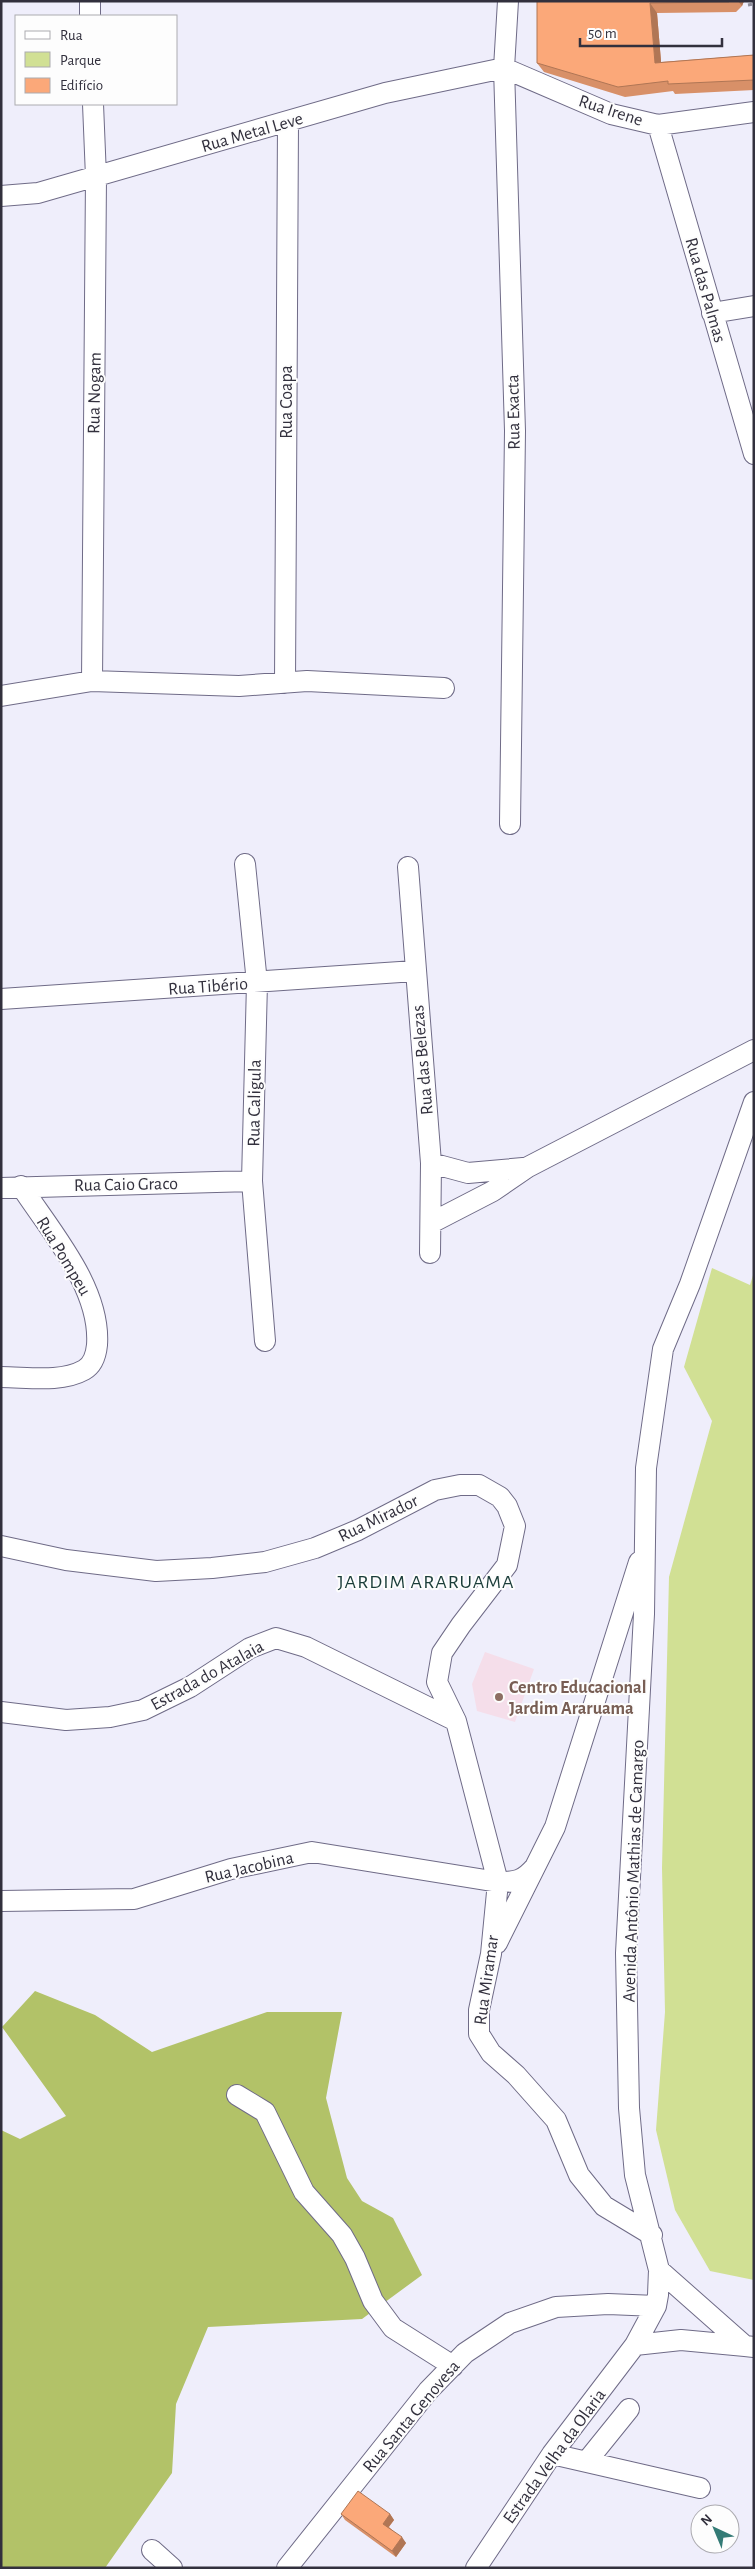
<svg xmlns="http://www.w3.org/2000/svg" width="755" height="2569" font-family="'Alegreya Sans',sans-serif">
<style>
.education{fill:#f5deea}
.green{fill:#d1e094}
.forest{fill:#b2c268}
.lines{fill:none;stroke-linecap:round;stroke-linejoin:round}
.minor-casing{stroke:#6f6b87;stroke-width:22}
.path{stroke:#8d8c99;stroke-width:3;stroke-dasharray:4 4;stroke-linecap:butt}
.minor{stroke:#fff;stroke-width:20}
.wall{fill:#d89068}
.shaded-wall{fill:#b07655}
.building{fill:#fba879;stroke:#b07655}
.education-dot{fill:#8d6e63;stroke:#fdfdfd;stroke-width:2}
.labels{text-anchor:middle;stroke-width:4;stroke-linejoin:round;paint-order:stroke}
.street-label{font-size:18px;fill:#32303d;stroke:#fdfdfd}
.education-label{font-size:18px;font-weight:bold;fill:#785e54;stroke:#fdfdfd;text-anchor:start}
.quarter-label{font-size:20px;letter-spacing:1px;fill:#1b3d3a;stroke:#fdfdfd}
</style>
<rect width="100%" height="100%" fill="#efeefb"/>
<!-- education -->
<path class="education" d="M485 1652 534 1669 515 1722 477 1711 472 1684Z"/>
<!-- green -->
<path class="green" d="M712 1268 750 1285 754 1272V2280L710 2271 675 2210 656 2130 665 2012 662 1868 669 1577 712 1421 684 1367Z"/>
<!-- forest -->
<path class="forest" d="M35 1991 95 2015 152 2052 267 2012H342L326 2098 347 2178 362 2201 393 2218 422 2275 362 2319 208 2327 176 2404 172 2473 105 2568H1V2130L20 2139 66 2116 2 2027Z"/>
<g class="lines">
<!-- minor casing -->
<g class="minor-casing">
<path id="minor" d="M90 1V16
M508 1 504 68 515 431 510 824
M504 68 611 114 658 125 754 112
M658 125 754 454
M1 196 38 193 385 93 504 68
M712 313 754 306
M92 681 96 177 93 104
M285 683 288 122
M1 696 92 681 239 686 307 681 444 688
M245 864 257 983 252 1181 265 1341
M408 867 431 1163 430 1253
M1 999 415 971
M431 1163 468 1173 523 1168
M1 1188 252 1181
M431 1223 493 1191 528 1167 754 1050
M1 1377C27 1377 61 1383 84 1370 93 1365 96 1355 97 1345 101 1288 51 1232 21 1186
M1 1546 66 1560 156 1571 212 1568 265 1562 315 1548 358 1530 435 1490 460 1485H479L500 1497 507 1506 515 1526 507 1565 461 1625 442 1653 437 1682 456 1721 498 1882 491 1954 479 2010V2034L491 2053 516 2075 556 2120 579 2175 604 2206 652 2235
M1 1712 66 1720 110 1717 143 1710 190 1687 250 1648 276 1638 306 1647 456 1721
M1 1901 134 1899 231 1869 312 1852 498 1882C516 1882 523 1881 535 1867
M497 1943 555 1827 639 1562
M237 2095 265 2112 304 2192 342 2235 355 2258 373 2301 393 2328 453 2366
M659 2270 745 2346 754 2347
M635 2345 681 2340 745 2346
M552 2454 700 2488
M587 2461 629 2409
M152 2550 172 2568
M287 2568 428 2391 465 2353 510 2323 556 2307 608 2304 656 2306
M476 2568 552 2454 635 2345 656 2306 658 2295 659 2270 635 2175 629 2108 626 1953 644 1614 646 1468 663 1349 690 1284 754 1102"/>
</g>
<!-- path -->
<path class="path" d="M748 5 754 4"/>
<!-- minor -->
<use href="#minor" class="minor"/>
</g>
<!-- wall -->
<path class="wall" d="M537 1H744L742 6 736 12 657 13 661 62 754 55V90L675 94 673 91 625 97 544 72 537 63Z
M341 2514H390L394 2520 389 2527 406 2543 396 2557 345 2520Z"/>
<!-- shaded-wall -->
<path class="shaded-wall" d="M738 1H744L742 6Z
M650 3 657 13 662 73 655 63Z
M390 2514 394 2520 387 2529 383 2524Z
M402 2537 406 2543 396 2557 392 2551Z"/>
<!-- building -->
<path class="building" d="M537 1H730L729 2 650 3 655 63 754 55V80L668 84V81L618 87 537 63Z
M358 2491 390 2514 383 2524 402 2537 392 2551 341 2514Z"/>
<!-- markers -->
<circle class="education-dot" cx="499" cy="1697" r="5"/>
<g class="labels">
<!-- street labels -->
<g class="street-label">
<text transform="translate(611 110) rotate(18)" y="6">Rua Irene</text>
<text transform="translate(252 132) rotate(-16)" y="6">Rua Metal Leve</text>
<text transform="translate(706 290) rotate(74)" y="6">Rua das Palmas</text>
<text transform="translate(94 393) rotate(-89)" y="6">Rua Nogam</text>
<text transform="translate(286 402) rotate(-90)" y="6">Rua Coapa</text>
<text transform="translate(513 412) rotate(-91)" y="6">Rua Exacta</text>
<text transform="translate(208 986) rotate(-4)" y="6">Rua Tibério</text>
<text transform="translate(422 1060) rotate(-95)" y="6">Rua das Belezas</text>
<text transform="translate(254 1103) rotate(-89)" y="6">Rua Caligula</text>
<text transform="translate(126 1184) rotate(-1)" y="6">Rua Caio Graco</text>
<text transform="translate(64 1256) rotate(59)" y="6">Rua Pompeu</text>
<text transform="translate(378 1518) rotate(-26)" y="6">Rua Mirador</text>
<text transform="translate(207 1675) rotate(-29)" y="6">Estrada do Atalaia</text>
<text transform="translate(249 1867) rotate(-13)" y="6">Rua Jacobina</text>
<text transform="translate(633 1871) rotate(-88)" y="6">Avenida Antônio Mathias de Camargo</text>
<text transform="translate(486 1980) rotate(-82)" y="6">Rua Miramar</text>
<text transform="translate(411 2416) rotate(-50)" y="6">Rua Santa Genovesa</text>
<text transform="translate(554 2456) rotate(-54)" y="6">Estrada Velha da Olaria</text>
</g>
<!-- education labels -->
<g class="education-label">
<text x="509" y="1693">Centro Educacional<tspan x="509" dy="21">Jardim Araruama</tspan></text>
</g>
<!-- quarter labels -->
<g class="quarter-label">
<text x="426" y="1588">JARDIM ARARUAMA</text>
</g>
</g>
<!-- border -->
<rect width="755" height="2569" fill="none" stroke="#32303d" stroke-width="5"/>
<!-- legend -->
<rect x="15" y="15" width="162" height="90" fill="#fdfdfd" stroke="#acabb0"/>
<rect x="25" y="31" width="25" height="8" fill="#ffffff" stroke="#acabb0"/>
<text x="60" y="40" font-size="15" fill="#32303d">Rua</text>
<rect x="25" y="52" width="25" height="15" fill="#d1e094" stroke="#acabb0"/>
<text x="60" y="65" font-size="15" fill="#32303d">Parque</text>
<rect x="25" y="78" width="25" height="15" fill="#fba879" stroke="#acabb0"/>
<text x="60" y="90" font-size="15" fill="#32303d">Edifício</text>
<!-- north arrow -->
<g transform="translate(715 2529) rotate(316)"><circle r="24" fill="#fdfdfd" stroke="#acabb0"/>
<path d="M0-4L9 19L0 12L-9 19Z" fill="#347b76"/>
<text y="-8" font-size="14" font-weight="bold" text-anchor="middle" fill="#32303d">N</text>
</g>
<!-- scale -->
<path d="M580 38v8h142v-8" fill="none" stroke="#32303d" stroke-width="2.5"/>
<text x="588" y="38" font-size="15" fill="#32303d" stroke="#fdfdfd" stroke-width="4" paint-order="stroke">50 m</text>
</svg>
